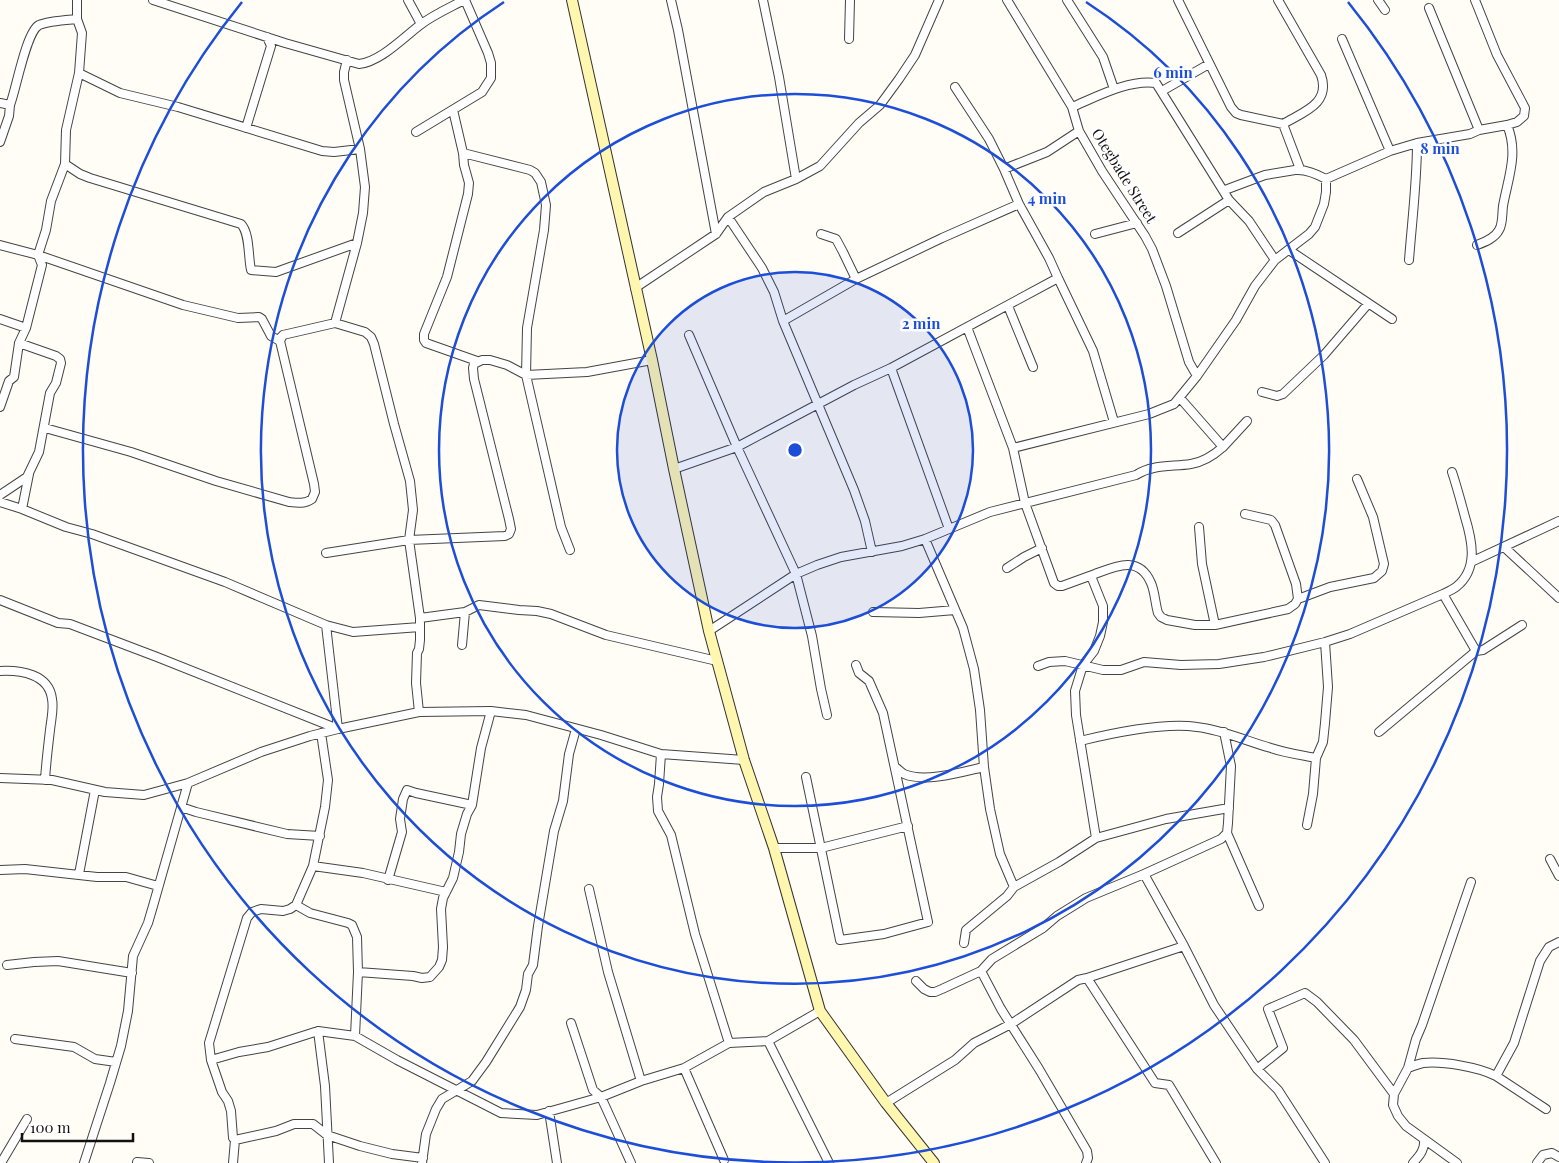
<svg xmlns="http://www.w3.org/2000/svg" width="1559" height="1163" font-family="'Playfair Display',serif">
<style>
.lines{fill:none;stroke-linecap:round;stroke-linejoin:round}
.street-casing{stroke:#444;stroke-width:10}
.secondary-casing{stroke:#333;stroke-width:12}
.street{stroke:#fff;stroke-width:8}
.secondary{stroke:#fff6b0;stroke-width:10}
.ring{fill:none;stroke:#1d4ed8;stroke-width:2.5}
.labels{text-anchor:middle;stroke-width:5;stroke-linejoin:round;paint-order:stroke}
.street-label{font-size:15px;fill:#111;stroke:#fff}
.centre{fill:#1d4ed8;stroke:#fff;stroke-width:2.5}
.ring-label{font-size:15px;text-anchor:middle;font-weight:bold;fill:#1d4ed8;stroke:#fff;stroke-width:5;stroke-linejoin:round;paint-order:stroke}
</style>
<rect width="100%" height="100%" fill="#fffdf5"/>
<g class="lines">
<!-- street casing -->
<g class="street-casing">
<path id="street" d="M153 0 285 43 359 64C380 62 403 38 420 25 433 15 449 8 464 0
M408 0 421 24
M671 0 678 30 716 234
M763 0 779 77 796 179
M1007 0 1072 107 1079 131 1102 171 1145 236 1152 249 1166 286 1189 362 1197 376
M1067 0 1103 57 1114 89
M1178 0 1231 107 1236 113 1241 115 1283 124C1303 112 1331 104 1321 75L1278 0
M1378 0 1385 10
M1475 0 1497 55 1525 108 1524 116 1517 122 1507 125
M1429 8 1479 130
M849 39 850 0
M1342 39 1390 151
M79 73 120 93 178 107 322 151 334 152 360 149
M1162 91 1209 64
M0 103 10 105
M1072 107C1096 97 1129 79 1156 83L1229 200 1249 221 1275 260
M453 110 463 153 464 165 469 183 468 194 447 277 424 334V340L426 343 477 361
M1283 124 1300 169
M246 128 271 46 267 37
M416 132 482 92 491 78V63L488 53 465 0
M0 142 9 116 10 105C16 90 26 32 39 25 48 21 66 20 77 19
M463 153 530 170 535 173 541 182 546 205 544 230 527 328 526 375 561 527 570 550
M65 164 80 174 90 178 241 224C250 233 248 257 251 270L276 272 357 243
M1004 169 1047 152 1079 131
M1225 190 1265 175 1295 170C1306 169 1317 174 1326 179
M728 217 762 268 774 292 783 321
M1178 233 1229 200
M821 234 836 239 843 252 856 279
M1095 234 1137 223
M0 245 38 255 183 305 238 318 259 317 262 319 271 336 278 340 283 335
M1289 250 1392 319
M1409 260C1412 221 1417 182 1417 143
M1058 278 1093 351 1114 422
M635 288 716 234 728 217 764 192 796 179 820 166 859 123 880 105 899 79 915 55 939 0
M1008 306 1033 367
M0 319 26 328
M335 323 357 243 363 213 365 187 360 149 344 80V72L347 60
M967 327 1013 448 1025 503 1054 583 1058 586H1062C1073 582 1084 578 1095 574 1116 566 1139 555 1151 583 1155 592 1155 603 1158 613L1161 617 1167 620 1195 625H1215L1288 609 1295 604 1298 599 1296 584 1275 525 1271 520 1245 514
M689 335 737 447 796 574 812 636 821 689 827 715
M891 368 949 529
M1262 392 1277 396 1283 394 1324 355 1368 304
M0 407 9 381 14 377 19 343 26 328 42 265 38 255 46 230 51 201 65 164 66 130 79 73 82 33 77 19V0
M45 428 131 452 216 481 289 502C298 503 305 504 312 499L315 492 314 484 280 341 283 335 335 323 365 332 371 337 374 344 394 424 410 481 413 510 409 540 420 618V640L419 649 417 653 416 683 419 712
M1223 447 1247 421
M1013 448 1149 414 1174 404 1197 376 1236 320 1255 286 1275 260 1309 234 1315 227 1324 204 1326 192V179L1390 151 1417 143 1470 134 1479 130 1507 125C1519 153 1508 178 1503 206 1502 213 1503 224 1499 230 1495 238 1485 242 1477 245
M674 469 737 447 854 385 891 368 1058 278 1049 258 1019 204 1004 169 989 139 955 87
M0 495 27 477 39 452 50 393 56 383 61 363 60 359 56 356 19 343
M0 502 22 509 66 527 92 534 225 582 326 625 353 632 420 627
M22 509 29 474
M1199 527 1202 564 1215 625
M925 539 963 628 974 669 980 710 984 767 990 809 1000 854 1014 887
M1504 547 1559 598
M872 552 865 521 854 490 783 321 856 279 942 238 1019 204
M326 553 409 540 505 536 509 534 511 529 509 519 474 379 473 368 474 364 482 360H490L507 365 526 375 587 372 652 360
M1471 562 1559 521
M1007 568 1024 557 1042 548
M1091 576 1103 606V622L1100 636 1094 651 1083 665 1075 691 1076 715 1096 838
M1443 594 1476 651
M1298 599 1330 587 1374 578 1382 571 1384 564 1373 517 1357 479
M0 600 58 623 70 624 157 657 338 729 326 625
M873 612 919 613 955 610
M420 618 465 612 479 605 519 610 537 611 551 614 606 635 717 661
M709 631 796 574 817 565 841 557 902 546 925 539 990 512 1136 475C1153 464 1172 467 1191 464 1203 462 1214 455 1223 447L1180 398
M462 645 465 612
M1038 666 1049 662 1065 661 1103 670H1121L1144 662 1181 665 1219 664 1264 657 1325 642 1350 634 1443 594C1447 592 1452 590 1456 587 1479 569 1472 540 1465 517 1461 502 1457 487 1452 472
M0 671C21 670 49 674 52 699 54 709 51 720 50 730 48 747 46 763 45 780
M1379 732 1476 651 1483 650 1522 625
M1080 741C1113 733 1163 722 1197 727 1223 730 1246 741 1271 748 1286 753 1301 755 1316 758
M661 754 659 784 657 797 658 811 671 835 695 934 729 1043
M895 767C898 769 901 772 904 774 925 783 962 772 984 767
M806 777 840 940 884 934 928 922 883 713 869 681 859 673 856 665
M0 778 52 780 105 792 144 795 188 783 261 752 310 736 338 729 419 712 491 711 526 715 601 735 661 754 744 760
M181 807 196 812 287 834 320 836
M1307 825 1313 794 1316 758 1323 742 1325 723 1328 687 1325 642
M1227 833 1259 906
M774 848H821L908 826
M1550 859 1559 876
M313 866 363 873 446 892
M0 870 25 869 97 877H126L158 886
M79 874 95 790
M1144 874 1184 946 1214 1005 1257 1069 1278 1090 1325 1163
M388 880 402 832 400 819 403 799 407 790 416 793 472 805
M589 889 608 972 641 1081
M296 905 310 913 348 923 352 925 357 937 358 972 355 1036
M964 943 966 930 1007 896 1014 887 1059 862 1096 838 1166 819 1229 808
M7 965 34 962 58 961 132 973
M981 971 1001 1009 1039 1069 1087 1151 1088 1158 1086 1163
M358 972 413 976 422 978 430 977 439 967 442 960 443 947 441 909 443 898 453 878 459 852 461 834 467 814 472 805 481 748 491 711
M1087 978 1155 1083 1169 1085 1216 1163
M916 981 924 989 930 992H935L942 989 981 971 992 959 1043 928 1057 916 1086 898 1144 874 1221 839 1227 833 1228 823 1231 766 1224 732
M571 1023 593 1090 601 1097 631 1163
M318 1031 325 1086 329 1163
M15 1039 74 1047 95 1059 116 1062
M768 1041 829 1163
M211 1060 239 1052 268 1047 318 1031 355 1036 397 1060 501 1113 537 1115 601 1097 641 1081 684 1068 729 1043 768 1041 820 1011
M684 1068 724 1160
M1408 1068C1413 1066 1418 1064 1423 1063 1443 1061 1478 1067 1496 1076L1546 1109
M1257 1069 1283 1048 1268 1009 1305 993 1317 1002 1354 1040 1394 1094
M1496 1076 1514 1043 1540 961 1549 947 1559 942
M886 1103 955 1060 974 1043 1011 1024 1078 980 1087 978 1184 946
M549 1111 557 1163
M235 1140 276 1131 294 1124H313L327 1135 360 1146 392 1154 423 1158
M137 1162 149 1163
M1 1163 27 1119
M84 1163 110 1083 121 1046 128 1011 133 956 148 923 153 906 188 783
M233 1163 235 1140 233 1138 231 1111 228 1101 222 1092 211 1060 209 1043 247 918 252 912 261 909 283 911 290 909 296 905 313 866 325 807 328 780 321 733
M422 1163 426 1134 436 1109 442 1099 472 1081 486 1062 520 1007 526 990 528 974 533 965 538 926 554 831 563 801 569 754 576 729
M1413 1163C1419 1156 1425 1150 1424 1140
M1457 1163 1406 1126 1398 1116 1393 1105 1394 1094 1408 1068 1416 1039 1422 1025 1471 882
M1537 1163 1543 1155 1552 1153 1559 1157"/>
</g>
<!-- secondary casing -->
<g class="secondary-casing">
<path id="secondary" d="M572 0 652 360 674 469 709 631 744 760 774 848 820 1011 886 1103 934 1163"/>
</g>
<!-- street -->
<use href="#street" class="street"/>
<!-- secondary -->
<use href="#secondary" class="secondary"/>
</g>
<!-- distance rings -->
<circle cx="795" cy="450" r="178" fill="#1d4ed8" fill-opacity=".12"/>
<g class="ring">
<circle cx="795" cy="450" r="178"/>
<circle cx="795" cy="450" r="356"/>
<path d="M1086 2A534 534 0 1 1 504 2"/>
<path d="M1348 2A712 712 0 1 1 242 2"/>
</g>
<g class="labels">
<!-- street labels -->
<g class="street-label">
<text transform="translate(1124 176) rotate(58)" y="5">Otegbade Street</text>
</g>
</g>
<circle cx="795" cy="450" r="8" class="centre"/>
<g class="ring-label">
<text x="1173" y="78">6 min</text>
<text x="1440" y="154">8 min</text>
<text x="1047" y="204">4 min</text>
<text x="921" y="329">2 min</text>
</g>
<!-- scale -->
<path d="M22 1133v8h111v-8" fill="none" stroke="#111111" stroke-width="2.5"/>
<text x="30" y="1133" font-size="15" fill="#111111" stroke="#ffffff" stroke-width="4" paint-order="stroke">100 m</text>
</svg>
